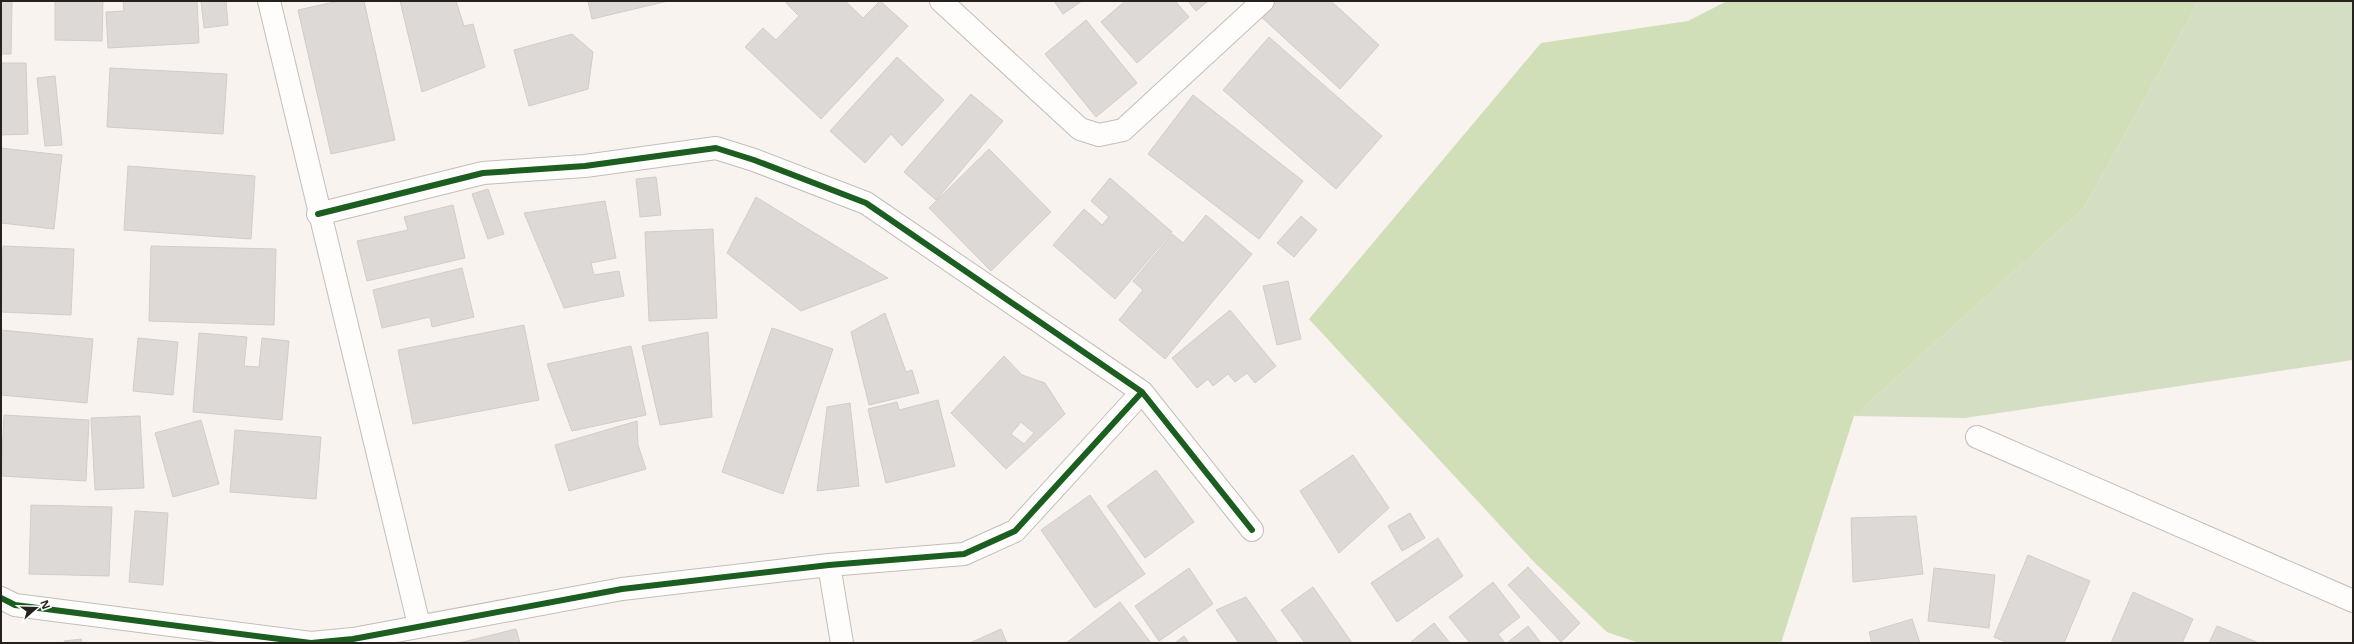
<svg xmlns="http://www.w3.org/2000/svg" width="2354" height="644" font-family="'Open Sans',sans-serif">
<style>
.green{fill:#d4dec2}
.forest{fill:#d0dfb8}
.building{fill:#ddd9d6;stroke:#d2cdcb;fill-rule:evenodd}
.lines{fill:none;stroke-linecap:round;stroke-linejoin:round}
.minor-casing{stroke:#c2bebb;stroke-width:24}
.minor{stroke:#fefdfc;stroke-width:22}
.cycleway-casing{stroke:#fff;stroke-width:8}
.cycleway{stroke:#1b5e20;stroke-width:6}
</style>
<rect width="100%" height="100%" fill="#f8f3ee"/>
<!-- green -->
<path class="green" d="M2199 1H2353V360L1965 418 1854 416 2084 208Z"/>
<!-- forest -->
<path class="forest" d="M1727 1H2199L2084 208 1854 416 1781 643H1639L1607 632 1533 561 1309 319 1541 43 1688 21Z"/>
<!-- building -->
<path class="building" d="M1 1H12L11 54H1Z
M55 1H103L102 41 55 40Z
M123 1H197L199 43 108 48 106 12 124 11Z
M201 1H226L228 25 204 28Z
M339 1H364L395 140 331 154 298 10Z
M400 1H456L464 26 473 24 485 67 422 92Z
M588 1H668L592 19Z
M787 1H845L863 18 880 1 908 26 821 119 745 47 763 28 776 40 799 16 786 3Z
M1054 1H1082L1063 14Z
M1125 1H1175L1189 17 1137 63 1101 22Z
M1188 1H1208L1196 11Z
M1270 1H1331L1379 45 1340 89 1258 14Z
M1086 20 1137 83 1096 117 1045 54Z
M572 34 593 52 588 89 529 106 514 50Z
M1269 37 1382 136 1336 189 1223 90Z
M897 57 944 100 902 146 891 134 865 163 830 131Z
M1 63H26L28 134 1 135Z
M110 68 227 74 223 134 107 127Z
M55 76 62 145 45 146 37 78Z
M971 94 1003 121 936 200 904 172Z
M1193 95 1303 181 1259 239 1148 154Z
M1 148 62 155 54 229 1 223Z
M989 149 1051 212 991 271 929 208Z
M128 166 255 176 251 239 124 230Z
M656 177 661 215 640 217 636 179Z
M1110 178 1172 232 1115 299 1053 245 1084 209 1102 225 1109 217 1091 201Z
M488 189 504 234 488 239 472 194Z
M756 197 888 278 801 311 727 253Z
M605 201 616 258 591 263 594 275 619 271 624 296 564 308 524 213Z
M453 205 465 258 367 281 357 241 408 230 404 217Z
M1206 215 1252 254 1165 359 1119 320 1143 290 1133 281 1172 234 1183 243Z
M1301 216 1317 230 1294 257 1277 243Z
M713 229 717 318 649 321 645 232Z
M3 246 74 249 71 315 1 312Z
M151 246 276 249 274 325 149 321Z
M462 268 474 317 432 327 430 317 382 328 373 290Z
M1288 281 1301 339 1277 345 1263 286Z
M1230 310 1276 366 1255 383 1247 373 1235 382 1228 374 1213 386 1208 379 1197 388 1172 358Z
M885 313 906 372 912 370 919 393 869 405 851 332Z
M524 325 539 400 413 424 398 350Z
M772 328 833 349 783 494 722 472Z
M1 330 93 339 87 403 1 395Z
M708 332 712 417 660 425 642 346Z
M199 333 247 337 244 366 259 367 262 338 289 341 282 420 193 412Z
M138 338 178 342 173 395 133 391Z
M631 346 646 415 572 431 547 364Z
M1004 356 1022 375 1045 383 1065 414 1006 469 951 413ZM1021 422 1034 433 1024 444 1011 434Z
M938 400 955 466 886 483 868 409 897 402 899 410Z
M850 403 859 486 817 491 827 407Z
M4 415 89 420 86 481 1 476Z
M140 416 144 488 95 490 91 418Z
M201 420 219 484 173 497 155 433Z
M637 421 638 445 646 469 569 491 555 445Z
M235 430 321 437 316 499 230 492Z
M1353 455 1389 508 1339 553 1300 491Z
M1156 470 1194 522 1145 558 1107 506Z
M1090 495 1145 574 1095 608 1041 530Z
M31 505 112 507 109 576 29 574Z
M135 511 168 513 163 585 129 582Z
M1410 513 1425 538 1402 551 1388 526Z
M1916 516 1923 574 1853 582 1851 518Z
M1438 538 1463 576 1397 622 1371 583Z
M2028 555 2090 581 2064 643H2008L1994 637Z
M1528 567 1580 623 1561 642 1508 585Z
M1189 568 1213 604 1159 641 1135 606Z
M1934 568 1995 575 1989 628 1928 621Z
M1493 582 1520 617 1498 634 1505 643H1470L1449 617Z
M1313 587 1352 643H1305L1281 610Z
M2133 592 2193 619 2182 643H2111Z
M1246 597 1278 643H1239L1216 610Z
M1120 602 1151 643H1066Z
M1912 619 1920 643H1872L1869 632Z
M1434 623 1450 643H1412L1411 642Z
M1528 626 1541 643H1507Z
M2217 626 2259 643H2209Z
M516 629 520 643H459Z
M1001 629 1007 643H970Z
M1184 636 1189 643H1175Z
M81 639 82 643H65L64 641Z"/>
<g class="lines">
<!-- minor casing -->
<g class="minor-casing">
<path id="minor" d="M269 1 419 625
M941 1 1080 129 1099 135 1123 130 1263 1
M318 214 483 173 585 166 716 148 754 160 866 203 1142 392 1252 530
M1977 437 2353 601
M829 565 842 643
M1 598 15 605 311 643 353 639 622 589 829 565 964 554 1015 531 1142 392"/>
</g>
<!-- minor -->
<use href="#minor" class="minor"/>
<!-- cycleway casing -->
<g class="cycleway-casing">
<path id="cycleway" d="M318 214 483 173 585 166 716 148 754 160 866 203 1142 392 1252 530
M1 598 15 605 311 643 353 639 622 589 829 565 964 554 1015 531 1142 392"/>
</g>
<!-- cycleway -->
<use href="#cycleway" class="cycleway"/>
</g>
<!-- border -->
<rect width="2354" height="644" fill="none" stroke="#24211e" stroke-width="4"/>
<!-- north arrow -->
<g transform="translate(36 608) rotate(70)" stroke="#ffffff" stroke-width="3" paint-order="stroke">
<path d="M0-3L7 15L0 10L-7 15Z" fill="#24211e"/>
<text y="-6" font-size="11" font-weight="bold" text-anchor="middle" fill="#24211e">N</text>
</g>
</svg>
